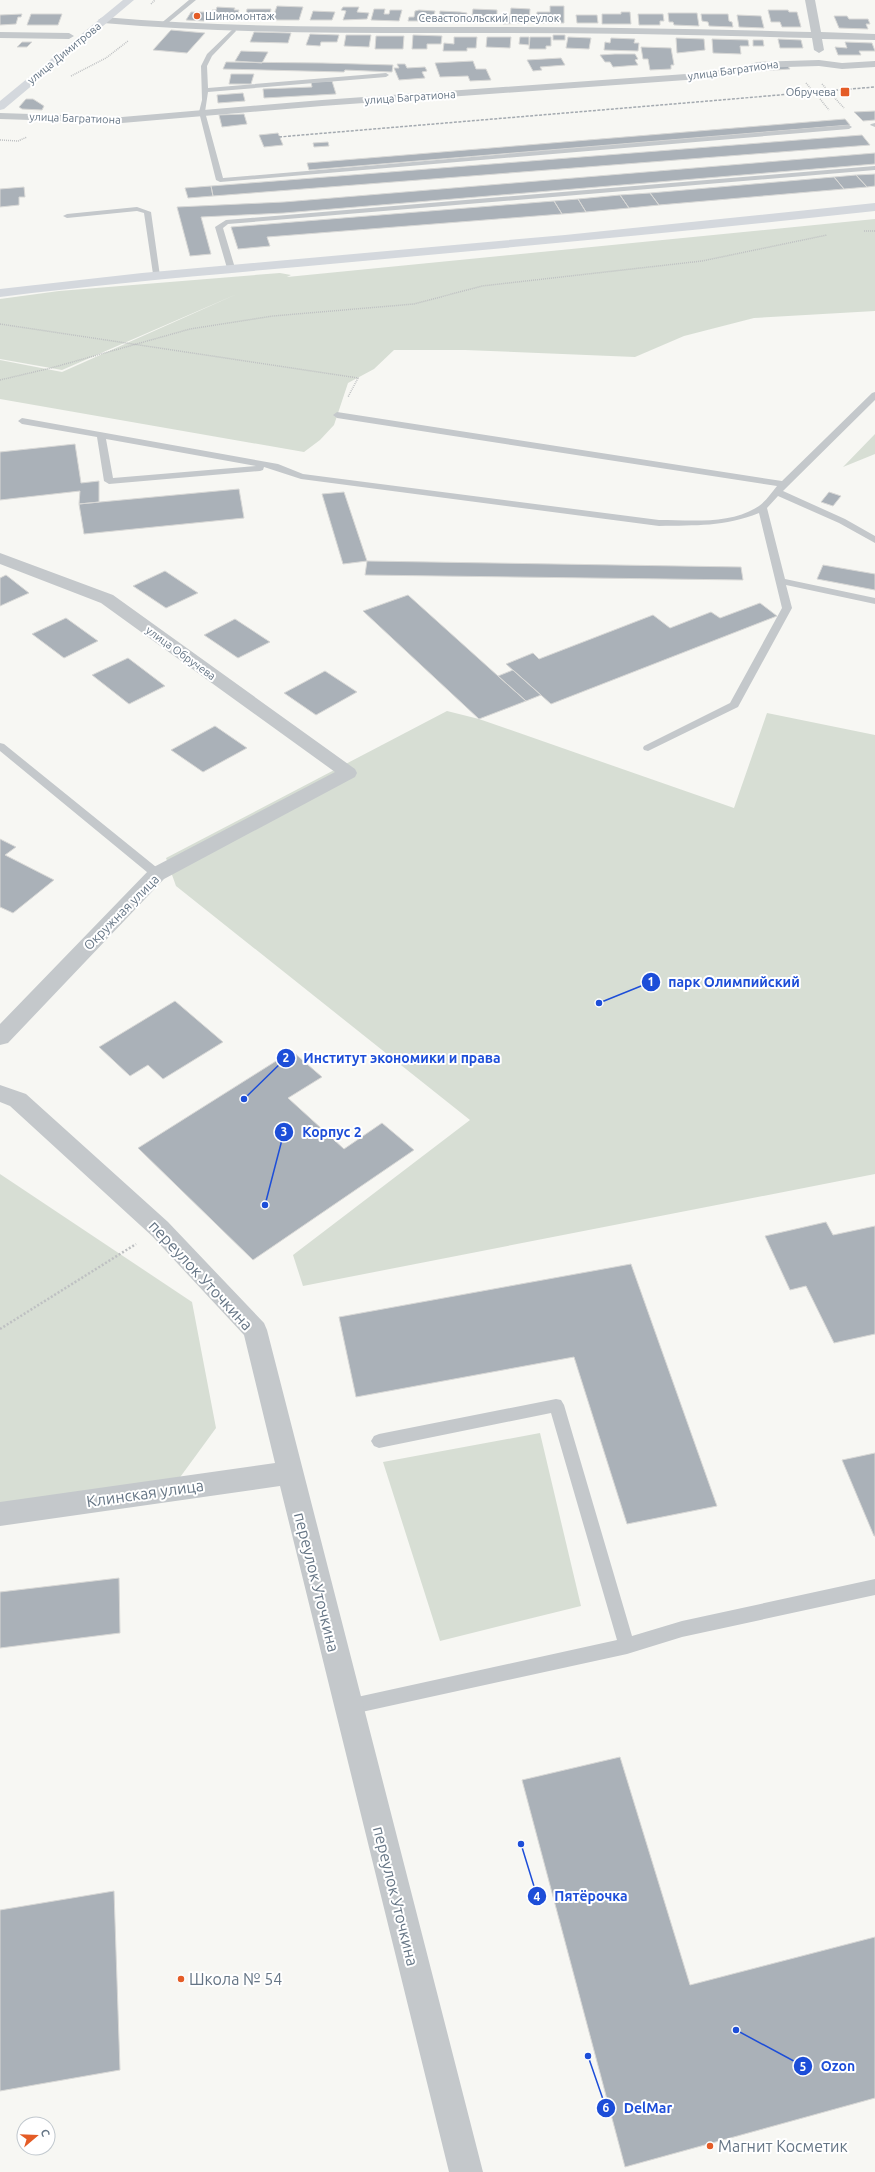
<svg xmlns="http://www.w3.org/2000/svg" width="875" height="2172" font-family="Ubuntu,sans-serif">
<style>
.green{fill:#d7ded4}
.building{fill:#aab1b8;stroke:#d8d8d6}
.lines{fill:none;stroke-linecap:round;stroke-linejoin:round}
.path-far1{stroke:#bec0c2;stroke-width:1.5;stroke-dasharray:1 1;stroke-linecap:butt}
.path{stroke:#bec0c2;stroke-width:2.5;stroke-dasharray:2 2;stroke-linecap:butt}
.lane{fill:#c4c8cb;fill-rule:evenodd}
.street{fill:#c4c8cb;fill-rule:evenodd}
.secondary{fill:#d4d8dd;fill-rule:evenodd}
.rail{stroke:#a4aab0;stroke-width:1.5;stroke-dasharray:3 1.5;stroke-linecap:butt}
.poi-dot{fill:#e45c26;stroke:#fff;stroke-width:1.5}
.labels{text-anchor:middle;stroke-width:4;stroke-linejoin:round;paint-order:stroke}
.far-poi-label{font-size:11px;fill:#657585;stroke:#fff;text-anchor:start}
.far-street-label{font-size:11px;fill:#657585;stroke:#fff}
.street-label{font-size:13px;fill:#657585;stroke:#fff}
.near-street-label{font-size:16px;fill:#657585;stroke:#fff}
.near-poi-label{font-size:16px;fill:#657585;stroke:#fff;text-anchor:start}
.leader{fill:none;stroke:#1d4ed8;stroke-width:1.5}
.callout-dot{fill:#1d4ed8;stroke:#fff;stroke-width:1.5}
.mark-label{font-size:12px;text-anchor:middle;font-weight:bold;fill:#fff}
.callout-label{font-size:14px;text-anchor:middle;font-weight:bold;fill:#1d4ed8;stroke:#fff;stroke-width:4;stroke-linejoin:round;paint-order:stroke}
</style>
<rect width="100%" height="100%" fill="#f7f7f3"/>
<!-- green -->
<path class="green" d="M875 219V311L754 318 684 336 635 357 465 350H394L374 369 348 383 334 425 320 440 304 452 0 399V360L62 372 237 294 62 370 0 359V299L59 291 280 273 291 275 287 277Z
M875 434V454L843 467Z
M447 711 479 719 734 808 767 713 875 735V1174L303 1286 293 1255 470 1120 176 886 166 858Z
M0 1174 192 1302 216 1428 162 1502 0 1525Z
M540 1433 581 1606 440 1641 383 1462Z"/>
<!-- building -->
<path class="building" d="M277 6 303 7 299 20H272Z
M550 6H564V23H536L537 12H550Z
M217 7 235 8 234 10H239L236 19 209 18 212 10H216Z
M343 7H359L357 12 369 13 367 19 343 20 346 11 341 10Z
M511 8 530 9 529 23 503 24 504 16H510Z
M247 9H271L269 20H245Z
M374 9H385L384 14H389L390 10H402L399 21 371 20Z
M473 9 497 10V18H500V22H471Z
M419 10 435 11 434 16H431L430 21H408L409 17H414L415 11Z
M768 10H788L789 12H797L801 27H782L780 22H771Z
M313 11 335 12 332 20H310Z
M440 11 460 12 467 13 466 16H462V22H439Z
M191 12H209L204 21 186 20Z
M621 12H630L631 24H602V14H621Z
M668 13H697L699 26 674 25 673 22H669Z
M22 14 21 17H18L16 24 0 25V15Z
M31 14H62L58 25H27Z
M638 14H663L664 21H660V25H639Z
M701 14H728L729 21 732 22 733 27 709 26 708 22 702 21Z
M576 15H597L598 23H577Z
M737 15 761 16 764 28 739 27Z
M834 16H847L849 19H868L870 24H866L868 29 839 28Z
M171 30 205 33 187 53 153 50Z
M254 32 291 33 288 43 250 42Z
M310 34 339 35 337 42H321L320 46 306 45Z
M346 35H371L369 47 344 46Z
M413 35 442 36 441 44H427V49H412Z
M553 35H565V40H553Z
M376 36H404L403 49H375Z
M454 37H477L476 48H467V51H443L444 43 454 44Z
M487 37H511L510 48 486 47Z
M520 37H529V45L519 44Z
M530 37H551V46H546V49H529Z
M568 37 591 38 589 49 566 48Z
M611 38 635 39 634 43H639L638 51 604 50 605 42 610 43Z
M676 38 704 39 705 50 677 53Z
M712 39 748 40 749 46H740L741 54 713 53Z
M778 39 801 40 803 48H780Z
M753 40H763L764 46H753Z
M22 42H32L27 47H17Z
M845 42 872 43 875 51H859L861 55H838L835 47 847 48Z
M641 47 671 48 674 65H671V69L650 70 648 59H643Z
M241 51 268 52 262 63 235 61Z
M615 54H635L638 59 635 60 638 65 613 67 610 62H605L600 55Z
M561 58 565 65 540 67 542 70 533 71 527 60Z
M473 61 476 69H486L491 80 470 81 468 76 440 77 435 63Z
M226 62 322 63 393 65 392 72 345 70 344 72 223 69Z
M397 64H405L407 68 425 67 427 71 422 72 425 78 399 80 394 68H399Z
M787 65 790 69 761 71 757 66Z
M231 74H254L251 84H229Z
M332 81 336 94 264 98 263 89 312 87 311 82Z
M243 93 245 101 218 103 217 95Z
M26 99H33L44 106 42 110 22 109 19 107Z
M875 111V120L863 121 854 112Z
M244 114 247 124 222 127 219 115Z
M845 119 850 125 309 170 307 163Z
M278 133 283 145 264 147 259 135Z
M862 135 870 145 213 196 211 186Z
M328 142 329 146 314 147 313 143Z
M875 153V164L284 213 201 217 211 254 190 256 177 207 284 202Z
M875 174V186L867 187 856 175Z
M856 175 867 187 844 189 834 177Z
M834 177 844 189 659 205 650 193Z
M211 186 213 196 188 198 185 188Z
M24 187 25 197H19V205L0 207V189Z
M650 193 659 205 629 208 620 195Z
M620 195 629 208 586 212 578 199Z
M578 199 586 212 562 214 554 201Z
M554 201 562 214 267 237 270 246 238 249 231 227Z
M75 444 81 483 99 481V502L79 504 80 491 0 500V452Z
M239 489 244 518 84 534 79 504Z
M344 492 367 561 343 564 322 494Z
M829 492 841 496 833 506 821 502Z
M367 561 741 567 743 580 365 575Z
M823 565 875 574V590L817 579Z
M165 571 198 593 166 608 133 586Z
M6 575 29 593 0 606V578Z
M408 595 498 676 526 701 479 719 363 611Z
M760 603 777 616 551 704 506 664 533 653 539 659 653 615 670 628 711 612 720 618Z
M66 618 98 641 64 658 32 634Z
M235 619 270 642 238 658 204 635Z
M128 658 165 686 129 704 92 675Z
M513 670 541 695 526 701 498 676Z
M325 671 357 692 316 715 284 693Z
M215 726 247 748 203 772 171 750Z
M0 839 16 847 5 855 54 880 13 913 0 907Z
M175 1001 223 1042 163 1079 148 1065 130 1076 99 1047Z
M292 1051 322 1077 288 1098 344 1149 382 1123 414 1150 253 1260 138 1148Z
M826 1222 833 1235 875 1226V1334L834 1343 806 1286 790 1290 765 1236Z
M631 1264 717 1506 627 1524 574 1357 356 1397 339 1317Z
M875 1453V1536H874L842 1460Z
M119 1578 120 1633 0 1648V1592Z
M620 1757 690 1985 875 1937V2098L625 2167 522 1780Z
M114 1891 120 2070 0 2091V1910Z"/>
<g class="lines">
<!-- path-far1 -->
<path class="path-far1" d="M151 4 155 0
M71 76 106 58 128 41
M806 83 811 89
M822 84 844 108
M820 99 829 110
M0 140 18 141 27 137
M864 231H875
M0 324 358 378 348 397
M0 380 51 368 190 329 273 316 414 304 482 286 702 261 827 235"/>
<!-- path -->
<path class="path" d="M0 1329 136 1244"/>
<!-- lane -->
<path class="lane" d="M189 0H196L163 27H159V25Z
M234 28 236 31 212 56 207 66 208 88 386 73 389 75 386 77 208 92 205 112 223 178 849 125 852 127 849 129 220 182 216 180 199 112 202 100 201 66 207 54Z
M875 123V127L870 125 871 124Z
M875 166V170L228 224 223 228 235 268 231 270 227 268 215 227 226 220Z
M137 207 151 212 160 276 153 274 144 213 137 211 67 218 63 216 67 214Z
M875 392V400L783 491 845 519 875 536V543L839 523 778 496 767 508 785 579 875 598V604L786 585 792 608 738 707 648 751 644 750 643 748 644 746 730 703 782 608 759 513C724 527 696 525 659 526L301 479 264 467 263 470 260 471 109 484 104 481 97 437 22 424 18 421 22 418 278 464 303 474 659 520C690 520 731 525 759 506 766 501 772 492 777 486L337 418 333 415 337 412 782 481 872 393ZM106 439 256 466 113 478Z
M0 743 4 744 161 871 163 874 161 877H153L0 751Z
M556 1399 561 1400 564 1405 632 1636 682 1621 875 1579V1595L682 1637 627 1654 348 1715 342 1713 339 1707 342 1701 348 1699 617 1640 551 1413 379 1448 374 1446 371 1441 374 1436 379 1434Z"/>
<!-- street -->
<path class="street" d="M805 0H815L821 32 875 34V40L822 39 824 50 819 53 814 50 812 38C705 35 598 33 491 33 361 33 232 34 103 23L98 20 103 17C232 28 361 27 490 27 597 27 704 29 811 32Z
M0 32 69 33 74 36 69 39 0 38Z
M819 60 842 63 875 61V67L842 69 819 66 758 68 735 74 686 80 322 106 122 123 0 119V113L122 117 322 100 686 74 735 68 758 62Z
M0 553 113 595 355 769 357 773 355 777 164 879 8 1043 0 1045V1024L150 869 335 772 101 603 0 564Z
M0 1085 26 1094 168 1222 264 1323 267 1330 483 2172H449L280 1486 0 1526V1502L275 1463 244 1335 152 1236 10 1106 0 1102Z"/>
<!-- secondary -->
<path class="secondary" d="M123 0H134L4 109 0 110V101Z
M875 203V211C701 230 526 246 352 262 234 273 117 282 0 297V289L142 273 565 235Z"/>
<!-- rail -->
<path class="rail" d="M279 137 875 87"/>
</g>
<!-- markers -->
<g class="poi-dot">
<circle cx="197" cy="16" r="4"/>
<rect x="840" y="87" width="10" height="10" rx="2"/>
<circle cx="181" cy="1979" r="4"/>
<circle cx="710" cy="2146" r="4"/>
</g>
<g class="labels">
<!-- far-poi labels -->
<g class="far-poi-label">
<text x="205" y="20">Шиномонтаж</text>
<text x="836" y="96" text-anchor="end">Обручева</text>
</g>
<!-- far-street labels -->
<g class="far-street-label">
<text x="489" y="22">Севастопольский переулок</text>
<text transform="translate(64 53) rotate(-39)" y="4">улица Димитрова</text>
<text transform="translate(733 70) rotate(-8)" y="4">улица Багратиона</text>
<text transform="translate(410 97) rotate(-4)" y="4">улица Багратиона</text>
<text transform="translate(75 118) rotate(2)" y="4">улица Багратиона</text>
<text transform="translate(181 653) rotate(36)" y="4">улица Обручева</text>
</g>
<!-- street labels -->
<g class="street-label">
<text transform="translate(121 912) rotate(-45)" y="5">Окружная улица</text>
</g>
<!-- near-street labels -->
<g class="near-street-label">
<text transform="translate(201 1275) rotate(47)" y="6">переулок Уточкина</text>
<text transform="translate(145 1493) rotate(-8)" y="6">Клинская улица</text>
<text transform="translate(317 1582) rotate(76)" y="6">переулок Уточкина</text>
<text transform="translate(396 1896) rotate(76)" y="6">переулок Уточкина</text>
</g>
<!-- near-poi labels -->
<g class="near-poi-label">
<text x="189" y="1985">Школа № 54</text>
<text x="718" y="2152">Магнит Косметик</text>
</g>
</g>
<!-- callouts -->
<path class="leader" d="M599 1003L651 982M244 1099L286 1058M265 1205L284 1132M521 1844L537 1896M736 2030L803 2066M588 2056L606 2108"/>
<g class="callout-dot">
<circle cx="599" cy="1003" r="4"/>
<circle cx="244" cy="1099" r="4"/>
<circle cx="265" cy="1205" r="4"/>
<circle cx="521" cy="1844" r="4"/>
<circle cx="736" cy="2030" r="4"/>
<circle cx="588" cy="2056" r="4"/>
<circle cx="651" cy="982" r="10"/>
<circle cx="286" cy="1058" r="10"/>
<circle cx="284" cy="1132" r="10"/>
<circle cx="537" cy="1896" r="10"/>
<circle cx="803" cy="2066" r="10"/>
<circle cx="606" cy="2108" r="10"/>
</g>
<g class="mark-label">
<text x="651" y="986">1</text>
<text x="286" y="1062">2</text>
<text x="284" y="1136">3</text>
<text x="537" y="1901">4</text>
<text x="803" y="2071">5</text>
<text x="606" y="2112">6</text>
</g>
<g class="callout-label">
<text x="734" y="987">парк Олимпийский</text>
<text x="402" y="1063">Институт экономики и права</text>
<text x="332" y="1137">Корпус 2</text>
<text x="591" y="1901">Пятёрочка</text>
<text x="838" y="2071">Ozon</text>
<text x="648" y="2113">DelMar</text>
</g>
<!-- north arrow -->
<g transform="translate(36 2136) rotate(71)"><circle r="19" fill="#ffffff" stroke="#c1c8ce"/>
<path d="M0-3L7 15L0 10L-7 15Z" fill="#e45c26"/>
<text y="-6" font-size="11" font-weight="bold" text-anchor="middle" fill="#657585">С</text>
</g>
</svg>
